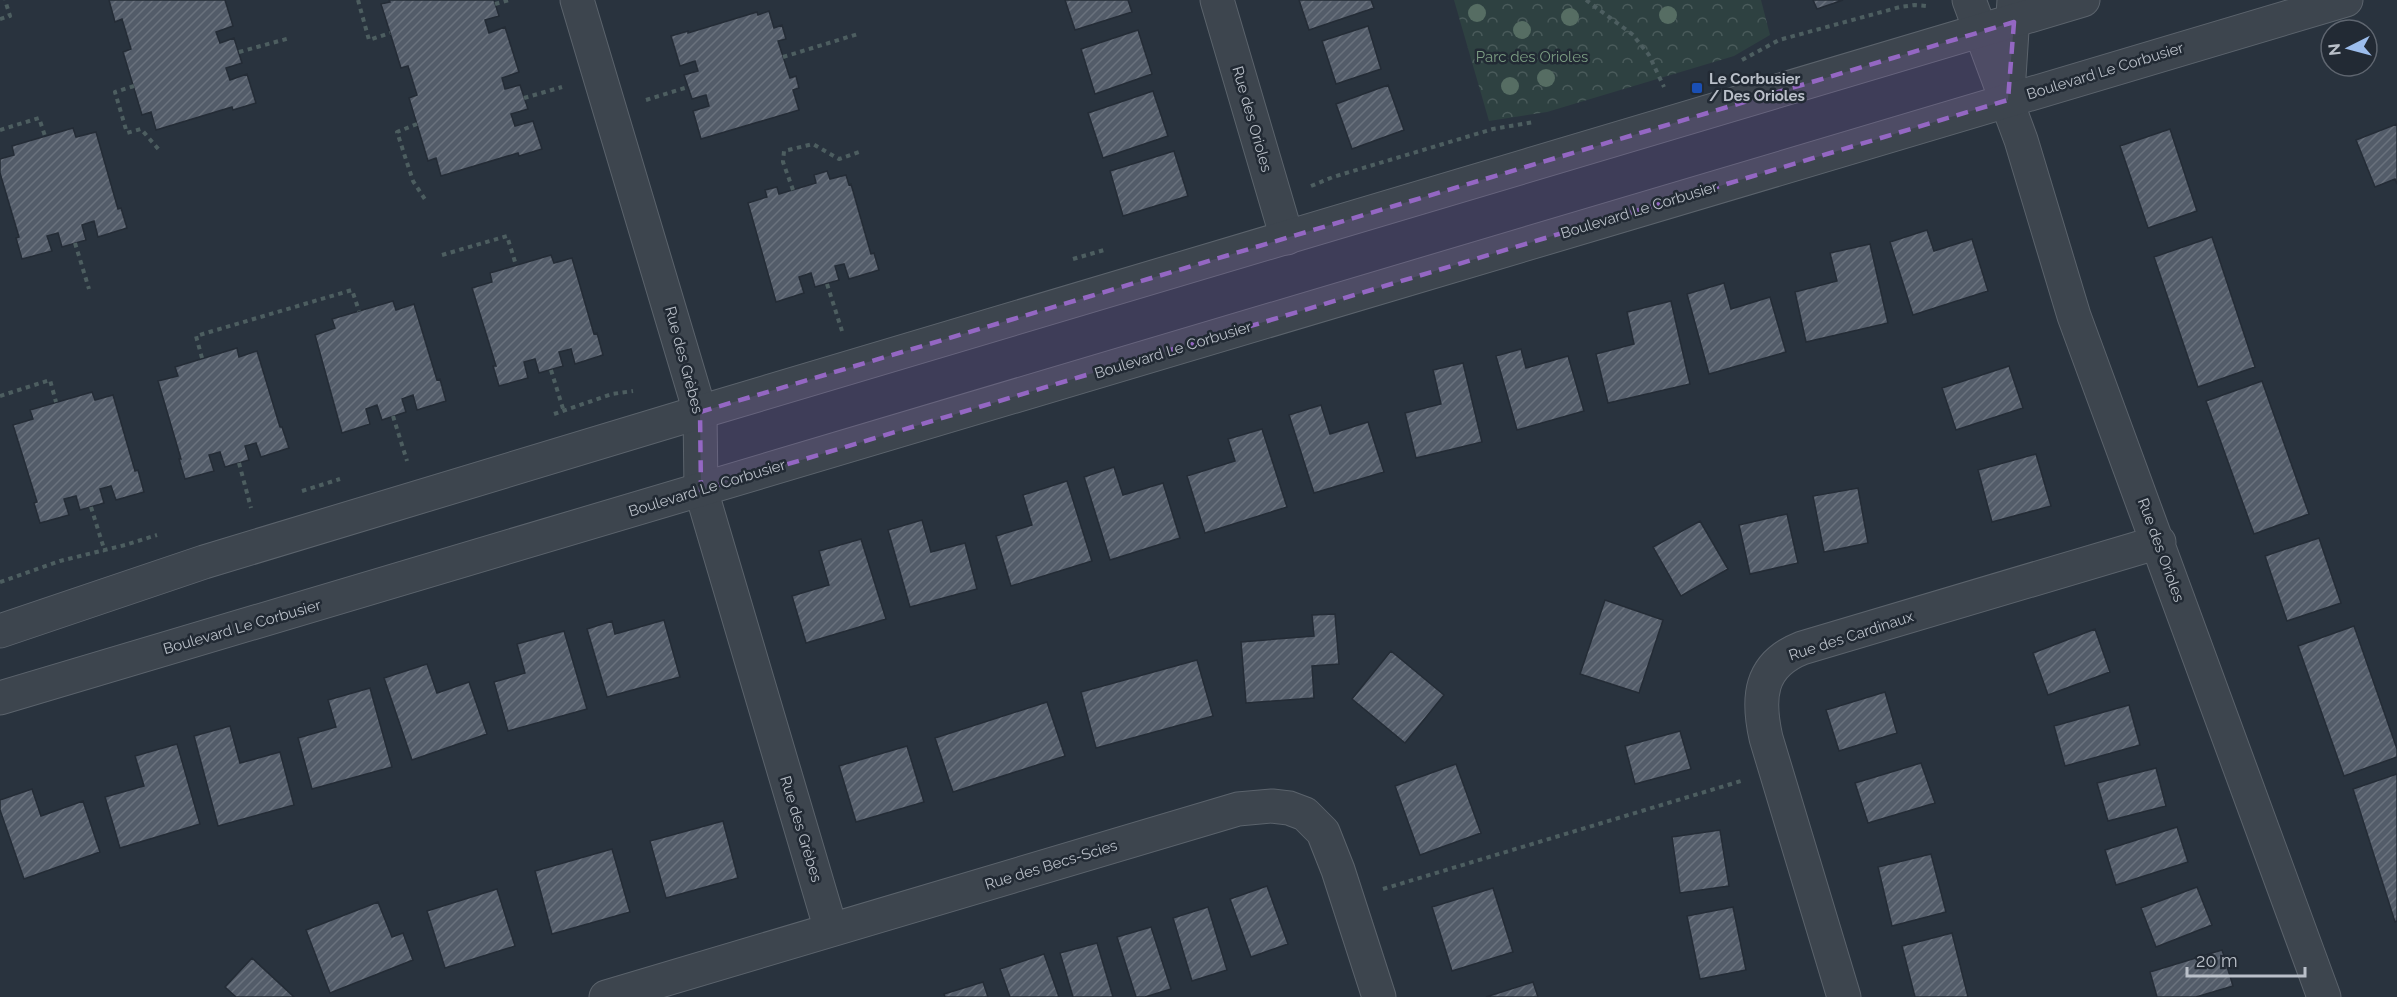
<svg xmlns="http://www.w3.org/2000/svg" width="2397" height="997" font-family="Raleway,sans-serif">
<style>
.forest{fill:url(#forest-crowns)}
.building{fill:url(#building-hatch);stroke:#242c36;stroke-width:1.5}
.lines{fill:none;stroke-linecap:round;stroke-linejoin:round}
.minor-casing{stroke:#5b636c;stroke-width:35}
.tertiary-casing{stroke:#5b636c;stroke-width:35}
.path{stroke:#4d5e60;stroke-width:4;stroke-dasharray:4.5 4.5;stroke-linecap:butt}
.minor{stroke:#3d454e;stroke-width:33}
.tertiary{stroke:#3d454e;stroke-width:33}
.tree{fill:#566d63}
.marked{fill:#9467c3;fill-opacity:0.2;stroke:#9467c3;stroke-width:4.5;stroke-dasharray:12 8;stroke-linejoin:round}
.transit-dot{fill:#1a4fb4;stroke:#222a34;stroke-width:2}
.labels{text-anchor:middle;stroke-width:5;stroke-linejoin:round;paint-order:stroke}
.park-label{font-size:15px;fill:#7b9c82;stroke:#222a34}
.street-label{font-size:15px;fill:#bac0c9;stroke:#222a34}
.poi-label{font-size:15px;font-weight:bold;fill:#bac0c9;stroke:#222a34;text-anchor:start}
</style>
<defs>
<pattern id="forest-crowns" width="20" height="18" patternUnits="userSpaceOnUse" patternTransform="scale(1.5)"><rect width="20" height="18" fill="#2e4141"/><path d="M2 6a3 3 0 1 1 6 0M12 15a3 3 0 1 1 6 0" fill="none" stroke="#4a5b5b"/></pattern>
<pattern id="building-hatch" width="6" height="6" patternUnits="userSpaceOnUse" patternTransform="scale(1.5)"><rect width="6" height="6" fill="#535c69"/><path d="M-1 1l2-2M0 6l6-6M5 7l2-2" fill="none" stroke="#6a727d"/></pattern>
</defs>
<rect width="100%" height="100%" fill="#29333e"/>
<!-- forest -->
<path class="forest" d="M1454 0H1761L1770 35 1734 56 1547 112 1489 121Z"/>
<!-- building -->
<path class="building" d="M109 0H225L233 26 216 32 220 43 234 38 242 63 226 68 230 80 247 74 256 103 233 110 232 107 156 130 151 112 142 115 123 52 131 49 122 19 115 22Z
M389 0H494L499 16 485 20 489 33 505 27 519 72 502 78 505 89 520 85 528 109 511 114 515 126 533 121 542 149 519 156 518 153 441 176 436 158 428 161 409 98 417 95 408 66 401 68 381 4 390 2Z
M1065 0H1128L1132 12 1075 30Z
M1299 0H1371L1374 8 1309 30Z
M1813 0H1843L1817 9Z
M769 11 774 28 782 25 786 39 778 41 790 78 796 76 799 88 793 90 799 110 701 139 693 111 709 106 706 95 692 99 684 75 698 71 695 61 680 66 671 36 688 31V33L757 12 758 15Z
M1368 26 1381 69 1336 84 1322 41Z
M1138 30 1152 74 1095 94 1081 49Z
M1388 85 1404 130 1352 149 1336 104Z
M1153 91 1168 136 1103 158 1088 113Z
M2397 124V184L2395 179 2375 187 2356 140Z
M73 128 76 137 96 132 118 209 121 208 127 228 98 237 94 221 82 225 86 240 62 247 58 233 47 236 52 251 22 259 16 238 19 237 0 173V159L14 155 12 146Z
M2170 129 2197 211 2148 228 2120 146Z
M1174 151 1188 196 1123 216 1110 171Z
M827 171 830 179 846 175 849 185 851 184 871 254 874 253 879 270 849 279 844 264 835 266 839 280 815 287 811 273 799 277 804 293 776 302 748 203 767 197 765 190 777 187 779 194 816 183 814 175Z
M1927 230 1934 251 1972 239 1988 291 1913 315 1890 242Z
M2212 237 2255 367 2198 387 2154 257Z
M1870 244 1888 323 1806 342 1795 292 1837 281 1830 253Z
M551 255 554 263 572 258 594 334 597 333 603 355 575 364 571 349 559 352 563 366 539 373 535 359 524 362 528 378 499 386 493 366H496L472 288 492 282 490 273Z
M1724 283 1731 309 1770 297 1786 352 1709 374 1687 294Z
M393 301 396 310 414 304 437 380 440 379 446 401 417 410 413 395 402 399 406 412 382 420 377 405 366 409 370 424 342 433 315 335 335 328 332 319Z
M1671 301 1690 384 1608 403 1596 354 1634 344 1627 312Z
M237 348 239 357 257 351 280 427H282L289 448 261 457 256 443 245 446 249 460 225 467 220 452 209 455 214 471 185 479 179 459H181L158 381 178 376 175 367Z
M1521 349 1526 368 1568 356 1584 411 1517 430 1496 356Z
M1463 363 1482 442 1416 458 1405 413 1441 404 1433 370Z
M2009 366 2023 408 1956 430 1942 388Z
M2262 381 2309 514 2254 534 2206 401Z
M92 392 95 400 113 395 135 471 138 470 144 492 116 500 111 486 100 489 104 503 80 510 76 496 64 499 69 515 40 523 34 503 37 502 13 425 33 419 30 410Z
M1321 405 1330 434 1368 422 1384 472 1314 493 1289 415Z
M1262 429 1287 507 1205 533 1187 476 1235 461 1228 439Z
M2036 454 2051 506 1992 522 1978 470Z
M1114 467 1123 495 1163 483 1180 538 1110 560 1084 477Z
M1067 481 1092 561 1011 586 996 536 1032 525 1023 495Z
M1858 488 1868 543 1824 552 1813 496Z
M1787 514 1798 563 1750 574 1739 525Z
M922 520 931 552 965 543 977 589 910 607 888 530Z
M1700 521 1728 569 1681 596 1653 547Z
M2319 538 2341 603 2287 621 2265 556Z
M861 539 886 619 806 643 792 596 829 585 819 551Z
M1605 600 1663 620 1639 693 1580 674Z
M1335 614 1339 664 1312 666 1314 698 1246 703 1241 642 1314 636 1312 615Z
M664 620 680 677 607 697 587 629 612 621 615 634Z
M2354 626 2397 749V757L2344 776 2298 646Z
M2095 629 2110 672 2048 695 2033 653Z
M564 631 587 709 508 731 494 682 525 673 517 644Z
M1391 651 1444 695 1405 743 1352 699Z
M1197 660 1213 716 1096 748 1081 692Z
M427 664 437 693 469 682 487 734 412 760 384 678Z
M370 688 392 767 312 789 298 738 336 727 328 700Z
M1885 692 1897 733 1839 751 1826 710Z
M1047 702 1065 756 953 792 935 738Z
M2129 705 2140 745 2065 766 2054 726Z
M230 726 240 763 280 752 294 805 218 826 194 736Z
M1680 731 1691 769 1635 784 1625 746Z
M177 744 200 824 120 848 105 797 144 786 135 756Z
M907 746 924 802 856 822 839 766Z
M1921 763 1935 803 1868 823 1855 783Z
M1456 764 1481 833 1420 855 1395 786Z
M2156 768 2166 806 2108 821 2097 783Z
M2397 774V921L2395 922 2353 789Z
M32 789 41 816 83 801 100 852 24 879 0 810V800Z
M723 821 738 878 666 898 650 841Z
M2177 827 2188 862 2116 885 2105 850Z
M1720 830 1729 886 1680 893 1672 837Z
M612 849 630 912 552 934 535 871Z
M1931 854 1946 912 1892 926 1878 867Z
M1267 886 1288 944 1251 957 1230 899Z
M2197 887 2212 925 2156 947 2141 908Z
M1493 888 1513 952 1452 971 1432 907Z
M497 889 515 946 445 968 427 911Z
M378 902 392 937 403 933 413 960 330 993 306 930Z
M1208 907 1227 970 1192 981 1173 918Z
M1733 907 1746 970 1700 979 1687 916Z
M1151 927 1171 989 1145 997H1136L1117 937Z
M1952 933 1968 997H1915L1902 946Z
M1097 943 1113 997H1073L1060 953Z
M2222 950 2233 986 2196 997H2157L2150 972Z
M1044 954 1059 997H1010L1000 969Z
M252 958 294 997H236L225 987Z
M983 982 988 997H945L944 994Z
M1533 982 1538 997H1486Z"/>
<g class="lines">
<!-- minor casing -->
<g class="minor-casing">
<path id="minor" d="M577 0 700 412 701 490 831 930
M1217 0 1287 238
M1969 0 2021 140 2074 316 2324 997
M2008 92 2014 0
M606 997 1238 809 1272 806 1289 808 1305 814 1323 832 1338 870 1379 997
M1844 997 1766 738C1757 698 1759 665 1802 648L2159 542"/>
</g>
<!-- tertiary casing -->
<g class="tertiary-casing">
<path id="tertiary" d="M0 631 204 562 700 412 2083 0
M0 698 2346 0"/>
</g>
<!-- path -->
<path class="path" d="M358 0 369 40 390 33
M1586 0 1632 34 1649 55 1664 87
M495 4 509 0
M0 19 10 16 5 0
M239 52 290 38
M783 57 858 34
M1742 60 1779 40 1900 7 1915 5 1926 6
M134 86 115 92 127 133 141 129 160 151
M524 98 562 87
M646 100 688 87
M417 124 397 132 413 181 426 201
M0 130 39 118 45 136
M1311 186 1333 177 1493 129 1534 122
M793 190 783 162 784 151 813 144 839 159 859 152
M75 243 89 289
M442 255 507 236 516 265
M1073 259 1104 250
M827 284 842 331
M202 358 196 336 352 290 359 311
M551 370 564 412
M0 396 50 380 56 402
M554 414 612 394 633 391
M393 416 407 461
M239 463 251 508
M302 491 340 479
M91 507 105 552
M0 582 60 561 125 545 157 535
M1383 889 1741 781"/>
<!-- minor -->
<use href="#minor" class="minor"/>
<!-- tertiary -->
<use href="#tertiary" class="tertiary"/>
</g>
<!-- trees -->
<g class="tree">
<circle cx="1477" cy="13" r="9"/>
<circle cx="1668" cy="15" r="9"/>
<circle cx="1570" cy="17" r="9"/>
<circle cx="1522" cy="30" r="9"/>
<circle cx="1546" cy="78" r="9"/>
<circle cx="1510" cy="86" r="9"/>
</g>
<!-- marked area -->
<path class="marked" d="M2014 22 2008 100 701 490 700 412Z"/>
<!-- markers -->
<rect class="transit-dot" x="1691" y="82" width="12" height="12" rx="3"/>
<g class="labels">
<!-- park labels -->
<g class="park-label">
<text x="1532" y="62">Parc des Orioles</text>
</g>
<!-- street labels -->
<g class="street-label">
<text transform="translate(2105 71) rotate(-17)" y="5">Boulevard Le Corbusier</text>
<text transform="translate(1252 119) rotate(74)" y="5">Rue des Orioles</text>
<text transform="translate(1639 210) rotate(-17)" y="5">Boulevard Le Corbusier</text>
<text transform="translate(1173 350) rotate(-17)" y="5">Boulevard Le Corbusier</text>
<text transform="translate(684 360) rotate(75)" y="5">Rue des Grèbes</text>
<text transform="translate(707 488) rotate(-17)" y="5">Boulevard Le Corbusier</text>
<text transform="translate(2161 550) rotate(70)" y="5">Rue des Orioles</text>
<text transform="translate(242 627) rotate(-16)" y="5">Boulevard Le Corbusier</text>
<text transform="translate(1851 636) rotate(-18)" y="5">Rue des Cardinaux</text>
<text transform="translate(801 829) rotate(73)" y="5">Rue des Grèbes</text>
<text transform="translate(1051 865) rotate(-17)" y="5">Rue des Becs-Scies</text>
</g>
<!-- poi labels -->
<g class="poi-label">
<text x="1709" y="84">Le Corbusier<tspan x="1709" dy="17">/ Des Orioles</tspan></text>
</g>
</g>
<!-- north arrow -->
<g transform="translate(2349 48) rotate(264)"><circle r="28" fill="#222a34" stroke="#5f6670" stroke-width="1.5"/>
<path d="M0-4.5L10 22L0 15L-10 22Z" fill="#9cbdec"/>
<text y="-9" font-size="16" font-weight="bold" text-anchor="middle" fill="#bac0c9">N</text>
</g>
<!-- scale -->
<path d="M2187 967v9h118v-9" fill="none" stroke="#bac0c9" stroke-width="3"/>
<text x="2196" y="967" font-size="18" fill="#bac0c9" stroke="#222a34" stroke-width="4.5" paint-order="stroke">20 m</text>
</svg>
